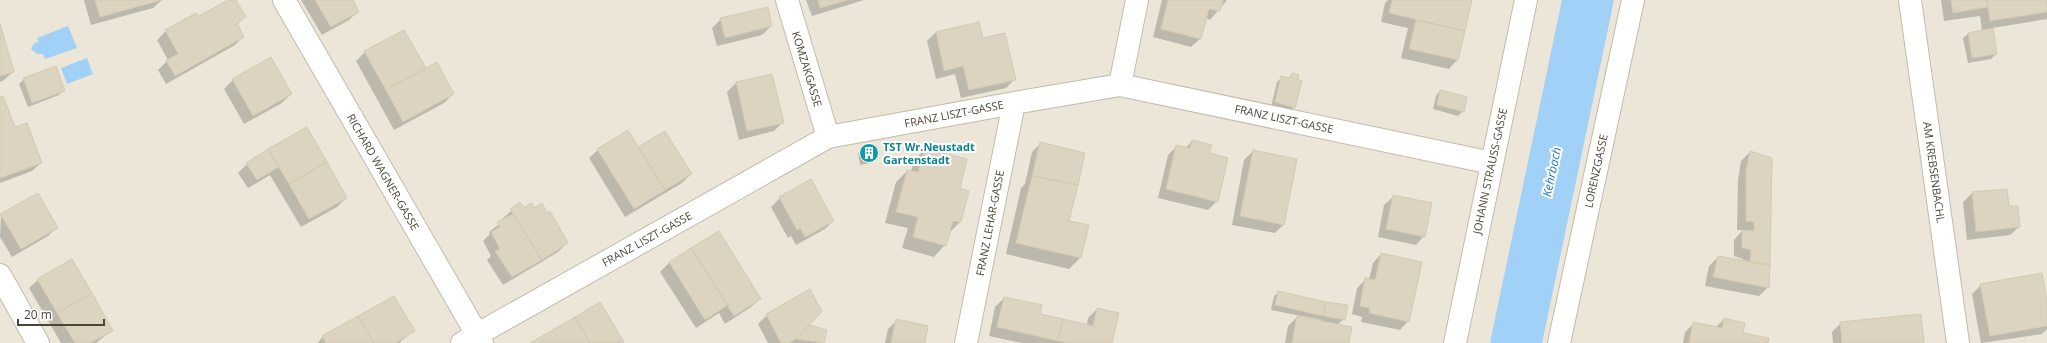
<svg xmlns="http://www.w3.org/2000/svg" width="2047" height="343" font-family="'Open Sans',sans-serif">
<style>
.residential{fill:#ebe6d8}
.water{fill:#a2d1f8}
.shadow{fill:#0003}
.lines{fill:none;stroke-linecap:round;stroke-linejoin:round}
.river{stroke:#a2d1f8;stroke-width:51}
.building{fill:#ddd3c1;stroke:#d5c9b1}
.minor-casing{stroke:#c3bcac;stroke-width:24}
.tertiary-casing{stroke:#c3bcac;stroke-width:24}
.minor{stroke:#fff;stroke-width:22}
.tertiary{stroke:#fff;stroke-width:22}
.labels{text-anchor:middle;stroke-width:4;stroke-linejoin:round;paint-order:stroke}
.street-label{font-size:11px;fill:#4c4537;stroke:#fff}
.culture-label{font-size:11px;font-weight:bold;fill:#0d838f;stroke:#fff;text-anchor:start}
.water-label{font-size:12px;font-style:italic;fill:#2379c5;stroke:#fff}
</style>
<rect width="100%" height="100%" fill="#f7f4ea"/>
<!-- residential -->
<path class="residential" d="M0 0H2047V343H0Z"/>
<!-- water -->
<path class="water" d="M68 26 77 48 45 59 43 54H37L31 49 34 43 38 42 37 38Z
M87 58 93 74 67 84 61 68Z"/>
<!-- shadow -->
<path class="shadow" d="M84 0H162L153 8 91 25Z
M230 0H235L244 17 237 25 243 37 235 45 166 84 158 70 168 60 157 40 166 31 196 14 199 18Z
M301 0H352L358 11 349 20 322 35Z
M806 0H864L812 16Z
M1162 0H1227L1210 20 1206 18 1200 39 1191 47 1153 37Z
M1388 0H1471L1457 60 1449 69 1401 58 1408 28 1381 22 1385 3Z
M1941 0H2047V19L1992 28 1996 54 1991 59 1968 63 1963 38 1968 34 1982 31 1980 16 1944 21Z
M721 19 771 26 762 35 717 46 712 28Z
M978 23 982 39 1014 80 1006 88 961 98 955 74 936 79 927 41 936 32Z
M0 27 13 72 4 80 0 82Z
M404 31 425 70 453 94 444 103 394 130 356 61 365 52Z
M271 59 291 94 282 103 244 124 224 89 233 80Z
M1292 74 1294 107 1290 112 1271 107 1277 82 1282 77 1288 78Z
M771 75 783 122 774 131 739 140 727 92 736 83Z
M24 79 63 90 59 95 28 107 19 84Z
M1440 91 1463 111 1458 116 1433 109 1436 96Z
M0 98 15 129 41 163 32 171 0 183Z
M306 129 346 198 337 207 301 227 270 175 248 188 238 173 247 164Z
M1192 141 1208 154 1217 201 1208 210 1158 198 1168 155 1177 146 1186 148Z
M1040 144 1068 221 1088 226 1080 258 1069 269 1006 254 1021 188 1025 184 1032 152Z
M638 149 691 174 682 183 625 217 589 158 598 150Z
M863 149 875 159 870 163 860 165 858 153Z
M925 149 959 189 967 192 960 222 948 234 945 245 934 257 902 248 908 228 885 223 896 182 907 171 911 172 914 160Z
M1253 151 1284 224 1275 233 1232 225 1244 160Z
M1750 152 1768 287 1759 296 1705 286 1709 266 1718 257 1742 261 1743 259 1734 256V240L1743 230H1737L1738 180 1741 161Z
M1972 193 2008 207 2019 227 2010 235 1967 240 1963 202Z
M1393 197 1424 236 1416 245 1378 237 1384 205Z
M780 198 833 221 825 229 796 245 791 236 788 238 771 207Z
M520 203 524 209H534L547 214 567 243 558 252 503 285 487 260 491 256 483 241 490 234 489 232 503 221 502 219Z
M1 215 57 227 48 236 12 257 0 237Z
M718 232 760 299 751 307 725 324 719 313 696 328 660 272 669 263Z
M1381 254 1408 321 1400 330 1361 322 1362 317 1352 314 1357 288 1366 279 1369 280 1373 263Z
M38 280 111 331 96 343H61L29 288Z
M1981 285 2047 307V329L2042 334 1981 343 1972 294Z
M1279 292 1326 303 1344 319 1337 325 1348 343H1285L1288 326 1297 317 1321 322 1322 320 1271 310 1274 296Z
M1004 298 1038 315 1087 326 1088 318 1097 309 1111 343H1022L989 336 995 307Z
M767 315 826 331 823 343H768L758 324Z
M1724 319 1741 334 1767 343H1683L1685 332 1694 323 1716 327Z
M897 320 924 343H885L888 329Z
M1841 323 1923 343H1833L1832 332Z
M413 331 399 343H317L323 337Z
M622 342 621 343H532Z"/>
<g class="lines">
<!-- river -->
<path class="river" d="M1516 343 1588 0"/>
</g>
<!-- building -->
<path class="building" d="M95 0H162L100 17Z
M228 0H236L246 17 237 23 244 37 175 76 166 60 178 54 165 30 196 13 199 16Z
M315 0H353L359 12 331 27Z
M818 0H848L820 8Z
M1168 0H1223L1220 11 1209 9 1201 39 1161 29Z
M1392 0H1472L1465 31 1389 13Z
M1951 0H1987L1988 7 1953 13Z
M1987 0H2047V12L1990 21Z
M768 7 772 26 725 38 720 18Z
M1416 20 1465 31 1458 60 1409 49Z
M979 22 983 38 1005 33 1016 80 969 90 963 66 944 71 936 32Z
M0 23 14 72 0 76Z
M1993 28 1997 54 1972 58 1968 33Z
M404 30 426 68 386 90 364 51Z
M271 57 292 94 253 116 232 79Z
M437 62 454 94 403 122 386 90Z
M56 66 65 91 32 103 23 78Z
M1292 73 1299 75 1298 80 1302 81 1295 108 1275 102 1281 76 1290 78Z
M772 74 784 123 747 131 736 82Z
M1440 90 1467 97 1464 112 1437 105Z
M3 96 15 127 27 123 42 163 0 178V97Z
M307 127 327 162 289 184 268 149Z
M628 130 665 190 634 209 597 149Z
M665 131 692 174 665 190 638 147Z
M1192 140 1212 145 1209 153 1228 158 1218 202 1166 189 1176 145 1190 148Z
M1040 142 1085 153 1078 185 1032 176Z
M874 146 876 159 864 160 862 148Z
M925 148 967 159 960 188 969 191 961 222 953 221 946 246 913 237 918 217 896 212 907 170 918 172Z
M268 149 279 167 257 180 246 163Z
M1253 150 1297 159 1284 225 1240 216Z
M1750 151 1772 158 1770 265 1750 262 1751 250 1742 248V230L1754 231V222L1746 221V171Z
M327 162 347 198 309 219 289 184Z
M1032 176 1078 185 1069 221 1089 225 1081 258 1016 243Z
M811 179 834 221 805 237 800 228 797 230 779 197Z
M2007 189 2009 206H2018L2020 227 1976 232 1972 192Z
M38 193 58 228 21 249 0 214Z
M1393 195 1432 203 1425 237 1386 229Z
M520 202 524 207 532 203 534 208 542 203 547 213 550 211 568 243 542 260 510 209Z
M513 214 542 260 512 277 495 251 500 249 491 232 500 227 497 222Z
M719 231 761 299 734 316 691 248Z
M691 248 728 305 705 320 669 262Z
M1381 253 1422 262 1409 322 1369 313 1370 308 1360 306 1365 278 1375 280Z
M1718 256 1770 265 1769 288 1713 277Z
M72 259 92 293 57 313 37 279Z
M2042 273 2047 301V326L1990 336 1980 284Z
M810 289 822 312 795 339 790 343H781L766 314Z
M1278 291 1326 302 1323 316 1275 305Z
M92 293 113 331 90 343H75L57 313Z
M394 296 415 331 395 343H374L358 316Z
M1004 297 1042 305 1040 314 1063 319 1058 341 997 327Z
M600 302 624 342 590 343 575 317Z
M1326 302 1348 305 1345 320 1323 316Z
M1097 308 1119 313 1112 343H1068L1058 341 1063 319 1093 326Z
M1921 314 1924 343H1842L1840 322Z
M358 316 374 343H326L322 336Z
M1297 316 1352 327 1349 343H1292Z
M575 317 590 343H530Z
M1724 318 1745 323 1743 333 1769 338 1768 343H1689L1693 322 1722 328Z
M896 319 928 326 925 343H891Z
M810 325 827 330 824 343 795 339Z"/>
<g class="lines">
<!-- minor casing -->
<g class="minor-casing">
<path id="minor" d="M284 0 482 343
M787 0 828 137
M1910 0 1958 343
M1120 85 1137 0
M0 275 38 343
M462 343 828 137 1014 103 1120 85 1492 163
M966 343 1014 103
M1455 343 1526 0"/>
</g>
<!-- tertiary casing -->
<g class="tertiary-casing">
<path id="tertiary" d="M1559 343 1633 0"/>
</g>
<!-- minor -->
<use href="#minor" class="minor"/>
<!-- tertiary -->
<use href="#tertiary" class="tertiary"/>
</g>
<!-- icons -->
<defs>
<g id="building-disc" transform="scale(1)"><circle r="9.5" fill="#0f9aa8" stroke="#fff"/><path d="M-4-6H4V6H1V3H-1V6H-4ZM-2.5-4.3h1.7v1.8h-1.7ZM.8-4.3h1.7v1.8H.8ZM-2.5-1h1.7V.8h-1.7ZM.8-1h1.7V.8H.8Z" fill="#fff"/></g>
</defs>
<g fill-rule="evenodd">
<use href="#building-disc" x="869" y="153"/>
</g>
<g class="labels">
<!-- street labels -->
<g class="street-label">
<text transform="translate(807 69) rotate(73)" y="4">KOMZAKGASSE</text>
<text transform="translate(954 114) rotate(-11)" y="4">FRANZ LISZT-GASSE</text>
<text transform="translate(1284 119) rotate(12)" y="4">FRANZ LISZT-GASSE</text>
<text transform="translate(1490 171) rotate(-78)" y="4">JOHANN STRAUSS-GASSE</text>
<text transform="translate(1596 171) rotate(-78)" y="4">LORENZGASSE</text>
<text transform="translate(383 172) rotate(60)" y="4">RICHARD WAGNER-GASSE</text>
<text transform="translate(1934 172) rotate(82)" y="4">AM KREBSENBACHL</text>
<text transform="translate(990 223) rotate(-79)" y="4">FRANZ LEHAR-GASSE</text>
<text transform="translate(647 239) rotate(-29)" y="4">FRANZ LISZT-GASSE</text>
</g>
<!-- culture labels -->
<g class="culture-label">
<text x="883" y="151">TST Wr.Neustadt<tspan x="883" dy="13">Gartenstadt</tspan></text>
</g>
<!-- water labels -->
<g class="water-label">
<text transform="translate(1552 172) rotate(-78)" y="4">Kehrbach</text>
</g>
</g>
<!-- scale -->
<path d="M18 319v6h86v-6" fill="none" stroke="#4c4537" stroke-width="2"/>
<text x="24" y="319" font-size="12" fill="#4c4537" stroke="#ffffff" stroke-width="3" paint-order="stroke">20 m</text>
</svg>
